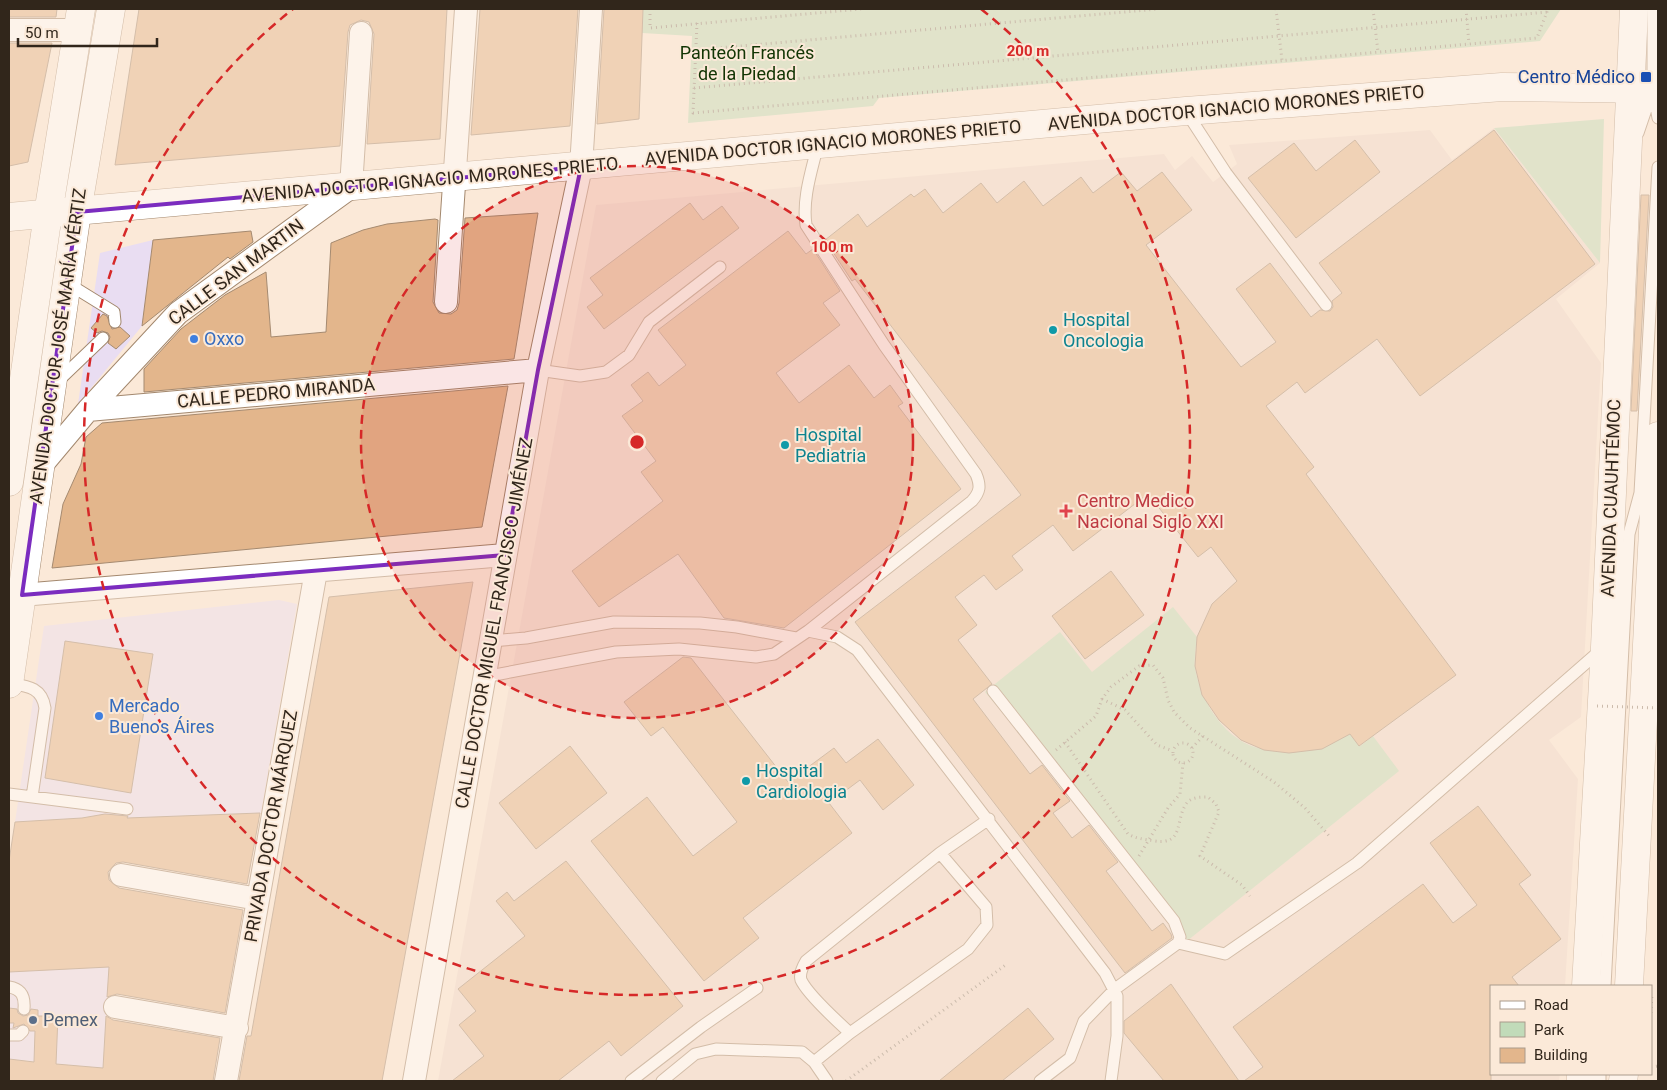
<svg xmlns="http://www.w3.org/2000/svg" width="1667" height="1090" font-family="Roboto,sans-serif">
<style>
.commercial{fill:#e9ddf2}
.medical{fill:#efdacc}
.green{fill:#c1dbb9}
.building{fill:#e3b68c;stroke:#a58a70}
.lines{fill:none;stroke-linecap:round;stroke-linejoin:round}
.lane-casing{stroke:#a3886e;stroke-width:13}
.street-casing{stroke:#a3886e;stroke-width:24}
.secondary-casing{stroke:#a3886e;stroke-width:29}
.primary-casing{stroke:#a3886e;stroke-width:29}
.path{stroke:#928476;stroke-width:3;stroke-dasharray:1 4;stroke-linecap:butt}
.lane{stroke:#fff;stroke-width:11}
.street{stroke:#fff;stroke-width:22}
.secondary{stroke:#fff;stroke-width:28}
.primary{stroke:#fff;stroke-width:28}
.path-bridge{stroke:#928476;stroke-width:3;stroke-dasharray:1 4;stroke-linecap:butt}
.marked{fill:none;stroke:#7b2cbf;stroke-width:4;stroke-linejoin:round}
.ring{fill:none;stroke:#d62828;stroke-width:2.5;stroke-dasharray:9 6}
.transit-dot{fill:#1a4fb4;stroke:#fbe9d8;stroke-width:2}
.culture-dot{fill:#0f9aa8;stroke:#fbe9d8;stroke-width:2}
.shop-dot{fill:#3f7fe0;stroke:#fbe9d8;stroke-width:2}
.health-dot{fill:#e0444e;stroke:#fbe9d8;stroke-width:2}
.service-dot{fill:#5c6f8a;stroke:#fbe9d8;stroke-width:2}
.labels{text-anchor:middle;stroke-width:4;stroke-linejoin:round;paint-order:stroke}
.park-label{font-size:18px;fill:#123504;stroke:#fbe9d8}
.transit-label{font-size:18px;fill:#164399;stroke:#fbe9d8;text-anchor:end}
.street-label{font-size:18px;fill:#31261b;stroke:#fbe9d8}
.culture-label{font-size:18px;fill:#0d838f;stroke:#fbe9d8;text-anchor:start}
.shop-label{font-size:18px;fill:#366cbe;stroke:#fbe9d8;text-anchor:start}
.health-label{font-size:18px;fill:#be3a42;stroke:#fbe9d8;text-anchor:start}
.service-label{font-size:18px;fill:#4e5e75;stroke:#fbe9d8;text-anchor:start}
.centre{fill:#d62828;stroke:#fbe9d8;stroke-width:2.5}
.ring-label{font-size:15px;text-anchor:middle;font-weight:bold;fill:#d62828;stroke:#fbe9d8;stroke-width:4;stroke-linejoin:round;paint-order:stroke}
</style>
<rect width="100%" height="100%" fill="#fbe9d8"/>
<!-- commercial -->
<path class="commercial" d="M153 240 142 326 78 404 100 253Z
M279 600 297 604 261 813 151 817 150 821 100 815 82 818 15 822 44 626Z
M109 967 103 1068 9 1059V972Z"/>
<!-- medical -->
<path class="medical" d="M1494 128 1600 263 1556 299 1601 363 1581 717 1549 740 1578 779 1565 986H1491V1074H1560L1559 1081H438L596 205 1164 154 1175 170 1192 156 1213 182 1237 164 1229 145 1430 130 1452 160Z"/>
<!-- green -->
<path class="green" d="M643 9H1561L1540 41 879 98 873 106 688 123 692 36 642 33Z
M1604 119 1600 263 1494 128Z
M1173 607 1197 637C1196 647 1194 658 1195 668 1201 702 1226 743 1263 749 1275 751 1334 737 1350 734L1360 746 1373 736 1399 771 1187 941 1131 866 985 692 1060 632 1092 672Z"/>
<!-- building -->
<path class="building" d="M9 9H57L56 17H9Z
M139 9H447L440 139 367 144 374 34 369 22 361 20 350 25 348 32 340 146 115 165Z
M480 9H578L570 126 471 135Z
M604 9H643L639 119 597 124Z
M9 43H52L28 162 9 166Z
M1494 130 1595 264 1420 396 1377 339 1305 393 1297 382 1266 406 1314 467 1306 474 1456 675 1359 746 1350 734 1322 749 1289 753 1264 750 1241 740 1219 720 1202 695 1195 666 1197 637 1212 604 1237 581 1211 547 1198 557 1148 494 1073 551 1053 525 1012 556 1023 570 996 590 984 575 955 597 977 625 958 640 992 684 973 699 1030 774 1042 765 1070 801 1053 813 1072 838 1089 825 1118 862 1106 871 1152 931 1163 923 1171 934 1172 938 1125 973 855 622 1021 495 855 279 852 281 825 240 858 214 867 227 911 194 914 197 925 189 943 213 981 183 997 203 1024 181 1043 206 1081 177 1093 193 1121 172 1137 191 1162 172 1192 210 1146 245 1241 367 1276 342 1236 289 1270 263 1311 317 1320 310 1330 311 1333 307 1332 301 1342 293 1319 263Z
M1355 140 1380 172 1296 238 1248 178 1294 143 1316 171Z
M1641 195H1649L1637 411H1631Z
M690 203 703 220 722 206 739 228 604 329 587 307 603 295 590 278Z
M538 213 514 359 144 392V369L181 329 225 295 266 272 271 337 326 332 331 243 363 230 387 224 435 219 438 220 433 302 439 313 451 314 457 310 459 303 465 218Z
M251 231 253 242 230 259 228 257 142 326 153 240Z
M788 231 806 254 813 249 840 291 823 303 840 325 776 373 799 403 849 365 874 398 890 385 903 403 898 406 961 489 784 628 724 618 678 554 599 607 572 571 663 501 641 472 656 461 622 416 643 401 631 385 648 372 659 386 686 365 658 330Z
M103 314 107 316 112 329 120 327 130 336 116 349 108 343 110 337 108 333 102 331 97 333 91 328Z
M508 386 482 527 52 568 63 504 81 464 86 437 102 423Z
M1111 571 1144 615 1085 659 1052 616Z
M473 582 382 1081H239L247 1036H251L329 597Z
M65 641 153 654 131 793 45 778Z
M683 657 691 658 788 782 834 748 846 763 878 739 914 785 883 810 860 780 829 803 852 833 743 918 759 938 704 981 591 841 647 797 693 856 737 822 663 727 651 736 624 702Z
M570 746 607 793 536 849 499 803Z
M1478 806 1531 875 1519 884 1561 939 1512 977 1519 986H1491V1081H1244L1263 1067 1233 1027 1423 884 1453 923 1477 905 1430 843Z
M260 813 247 884 123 862 116 863 108 872 109 880 119 888 243 910 225 1013 117 994 107 997 109 967 9 972V861L15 822 82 818 105 814 128 816 127 818Z
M566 861 683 1006 621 1056 609 1041 558 1081H452L484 1056 459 1025 476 1011 458 989 525 936 496 901 507 892 514 901Z
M1171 984 1239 1081H1164L1124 1033V1021Z
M9 1008 17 1009 18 1013 23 1016 28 1015 31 1009 38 1010V1016H58L56 1064 103 1068 106 1016 113 1020 220 1038 213 1081H9V1059L34 1062 35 1031H30L24 1024 13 1028 14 1023H9Z
M1028 1008 1054 1039 1002 1081H939Z"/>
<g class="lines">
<!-- lane casing -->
<g class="lane-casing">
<path id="lane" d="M1653 9V89L1658 118
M1187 113 1226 173 1326 305
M1638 133 1653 89
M67 283 114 312 115 322
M538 370 580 376 606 372 629 355 649 322 720 267
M57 382 103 338
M808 631 837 637 857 650 1105 973 1117 996V1036L1111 1081
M491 641 526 638 614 622 700 623 737 627 796 638
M484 677 616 652 679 649 756 657 774 654 808 631 972 501C980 492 981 486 976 474L884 345 806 225C802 198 812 170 818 144
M9 683C27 686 42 687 45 708L32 797
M993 691 1174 921 1180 937 1178 943 1115 989 1084 1021 1070 1058 1040 1081
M9 794 127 809
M940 853 989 819
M1178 943 1225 954 1357 863 1602 649
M1605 986 1629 534 1640 493 1658 167
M9 987C22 989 25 997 24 1009
M9 1035H19L23 1031
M814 1062 850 1033 968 949 987 925 986 907 940 853 806 961C803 966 799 973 801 980 808 995 837 1021 850 1033
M631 1081 701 1027 757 988
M662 1081 695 1054 716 1049 802 1052 814 1062 827 1081
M1600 1081V1074"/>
</g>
<!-- street casing -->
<g class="street-casing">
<path id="street" d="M9 30H78
M446 302 466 9
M88 410 538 370
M41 466 88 410 178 313 351 187 361 33
M9 596 505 555
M121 875 258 899
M115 1007 237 1028
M226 1081 316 571
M414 1081 538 370 581 167 591 9"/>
</g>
<!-- secondary casing -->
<g class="secondary-casing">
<path id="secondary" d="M9 482 48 214 81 9
M9 684 77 212 111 9"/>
</g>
<!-- primary casing -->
<g class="primary-casing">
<path id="primary" d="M9 217 1186 111 1502 87 1658 89
M1586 986 1605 647 1634 9
M1629 986 1658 436
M1581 1081V1074
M1623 1081 1624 1074"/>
</g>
<!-- path -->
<path class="path" d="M650 9V28L861 9
M1276 9 1282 60
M1373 9 1378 52
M1466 9 1469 44
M697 23 693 113 1537 38 1548 9
M696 50 1158 9
M694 88 1548 12
M1102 699 1125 710 1157 745 1173 751
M1065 742 1128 834C1137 839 1144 839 1155 841 1184 845 1175 821 1186 804 1191 797 1200 797 1208 797L1216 804 1219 812 1200 856 1242 885 1250 896
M1173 753a10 10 0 1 1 20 0a10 10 0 1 1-20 0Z
M1192 748 1203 736
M1056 750 1096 716 1102 699 1111 687 1139 666 1153 665 1163 678 1168 700 1174 712 1190 728 1274 782 1305 808 1330 837
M1139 856 1168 808 1180 794 1183 763
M1651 1013 1652 993
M1651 1067 1658 1066
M846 1081 1007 964"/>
<!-- lane -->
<use href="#lane" class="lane"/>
<!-- street -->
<use href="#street" class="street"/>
<!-- secondary -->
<use href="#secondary" class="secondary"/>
<!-- primary -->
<use href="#primary" class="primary"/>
<!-- path-bridge -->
<path class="path-bridge" d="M1597 706 1658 708"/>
</g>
<!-- marked area -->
<path d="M0 0H1667V1090H0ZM581 167 538 370 505 555 22 595 77 212Z" fill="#fbe9d8" fill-opacity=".55" fill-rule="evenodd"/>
<path class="marked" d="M581 167 538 370 505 555 22 595 77 212Z"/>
<!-- distance rings -->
<circle cx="637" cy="442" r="276" fill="#d62828" fill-opacity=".12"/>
<g class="ring">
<circle cx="637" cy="442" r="276"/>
<path d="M981 9A553 553 0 1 1 293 9"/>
</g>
<!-- markers -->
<rect class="transit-dot" x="1640" y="71" width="12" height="12" rx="2.5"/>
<g class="culture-dot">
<circle cx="1053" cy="330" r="5"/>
<circle cx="785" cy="445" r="5"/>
<circle cx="746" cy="781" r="5"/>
</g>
<g class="shop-dot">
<circle cx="194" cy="339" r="5"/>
<circle cx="99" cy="716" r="5"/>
</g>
<path class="health-dot" d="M1063.5 503.5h5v5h5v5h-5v5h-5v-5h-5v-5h5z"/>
<circle class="service-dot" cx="33" cy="1020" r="5"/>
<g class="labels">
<!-- park labels -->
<g class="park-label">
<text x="747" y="59">Panteón Francés<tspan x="747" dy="21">de la Piedad</tspan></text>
</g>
<!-- transit labels -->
<g class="transit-label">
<text x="1635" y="83">Centro Médico</text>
</g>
<!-- street labels -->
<g class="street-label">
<text transform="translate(1236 108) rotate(-5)" y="6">AVENIDA DOCTOR IGNACIO MORONES PRIETO</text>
<text transform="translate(833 143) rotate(-5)" y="6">AVENIDA DOCTOR IGNACIO MORONES PRIETO</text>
<text transform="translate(430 180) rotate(-5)" y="6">AVENIDA DOCTOR IGNACIO MORONES PRIETO</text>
<text transform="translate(236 272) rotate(-37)" y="6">CALLE SAN MARTIN</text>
<text transform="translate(58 346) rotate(-82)" y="6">AVENIDA DOCTOR JOSÉ MARÍA VÉRTIZ</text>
<text transform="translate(276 393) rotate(-5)" y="6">CALLE PEDRO MIRANDA</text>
<text transform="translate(1611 498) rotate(-88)" y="6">AVENIDA CUAUHTÉMOC</text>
<text transform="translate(494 623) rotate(-80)" y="6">CALLE DOCTOR MIGUEL FRANCISCO JIMÉNEZ</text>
<text transform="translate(271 826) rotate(-80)" y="6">PRIVADA DOCTOR MÁRQUEZ</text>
</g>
<!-- culture labels -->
<g class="culture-label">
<text x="1063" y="326">Hospital<tspan x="1063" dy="21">Oncologia</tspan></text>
<text x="795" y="441">Hospital<tspan x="795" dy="21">Pediatria</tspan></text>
<text x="756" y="777">Hospital<tspan x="756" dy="21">Cardiologia</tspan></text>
</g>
<!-- shop labels -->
<g class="shop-label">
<text x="204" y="345">Oxxo</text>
<text x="109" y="712">Mercado<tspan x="109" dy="21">Buenos Áires</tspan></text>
</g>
<!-- health labels -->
<g class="health-label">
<text x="1077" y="507">Centro Medico<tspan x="1077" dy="21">Nacional Siglo XXI</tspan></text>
</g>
<!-- service labels -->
<g class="service-label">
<text x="43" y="1026">Pemex</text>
</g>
</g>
<circle cx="637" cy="442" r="8" class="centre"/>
<g class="ring-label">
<text x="1028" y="56">200 m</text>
<text x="832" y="252">100 m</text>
</g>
<!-- border -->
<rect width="1667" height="1090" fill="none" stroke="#31261b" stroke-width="20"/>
<!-- legend -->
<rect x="1490" y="985" width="162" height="90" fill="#fbe9d8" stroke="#aa9b8c"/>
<rect x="1500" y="1001" width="25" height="8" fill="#ffffff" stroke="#aa9b8c"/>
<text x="1534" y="1010" font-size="15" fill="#31261b">Road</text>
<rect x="1500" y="1022" width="25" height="15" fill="#c1dbb9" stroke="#aa9b8c"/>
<text x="1534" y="1035" font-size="15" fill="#31261b">Park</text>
<rect x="1500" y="1048" width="25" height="15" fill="#e3b68c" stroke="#aa9b8c"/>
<text x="1534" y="1060" font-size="15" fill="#31261b">Building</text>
<!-- scale -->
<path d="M18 38v8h139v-8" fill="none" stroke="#31261b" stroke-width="2.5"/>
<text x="25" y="38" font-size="15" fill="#31261b" stroke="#fbe9d8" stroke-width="4" paint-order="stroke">50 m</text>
</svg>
